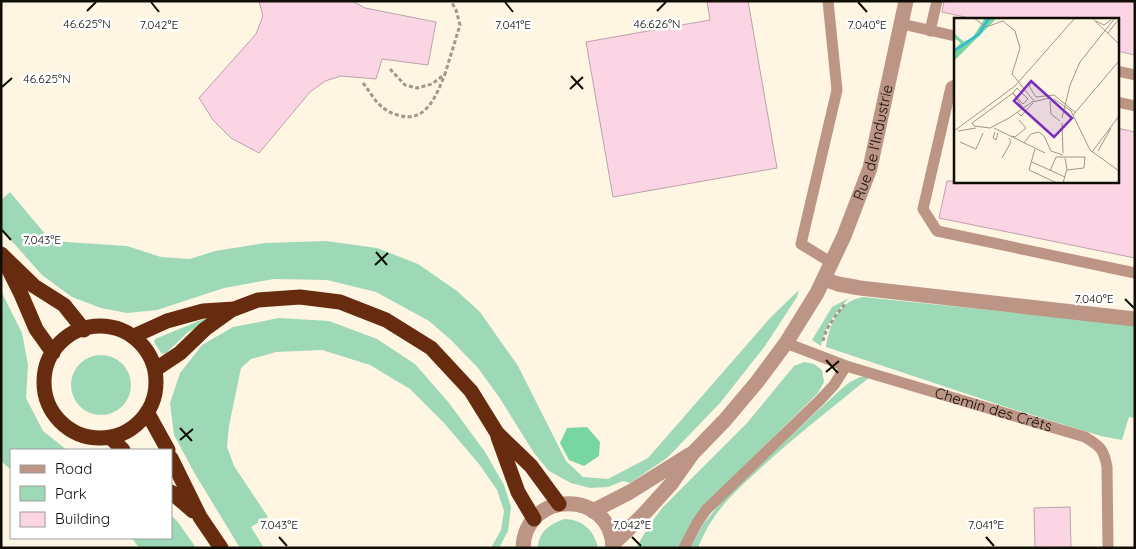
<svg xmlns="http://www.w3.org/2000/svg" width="1136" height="549" font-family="Quicksand,sans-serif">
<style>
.green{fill:#9ed9b7}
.forest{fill:#78d6a3}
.building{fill:#fcd5e4;stroke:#bca2ac}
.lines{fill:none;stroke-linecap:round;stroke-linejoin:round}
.path{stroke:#a09a8b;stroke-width:3;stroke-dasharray:4 2.5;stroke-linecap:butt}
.lane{stroke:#bc9585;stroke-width:11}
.street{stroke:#bc9585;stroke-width:15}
.highway{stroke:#672c0f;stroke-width:15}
.ticks{fill:none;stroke:#100d05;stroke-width:2}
.labels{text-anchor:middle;stroke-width:5;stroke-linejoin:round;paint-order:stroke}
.street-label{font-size:15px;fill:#100d05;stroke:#fff}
.inset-river{fill:none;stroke:#2fbcd1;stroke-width:2.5}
.inset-road{fill:none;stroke:#9f988a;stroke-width:1}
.view{fill:#7b2cbf;fill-opacity:0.15;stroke:#7b2cbf;stroke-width:2.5}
.inset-edge{fill:none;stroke:#100d05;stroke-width:2.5}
.ticks-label{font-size:12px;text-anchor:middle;fill:#100d05;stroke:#fff;stroke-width:5;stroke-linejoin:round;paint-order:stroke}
</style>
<rect width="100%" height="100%" fill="#fef5e2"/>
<!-- green -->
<path class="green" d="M10 192 51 241 127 246 161 257 190 259 215 251 265 243 326 241 377 248 418 264 457 291 480 312 518 366 566 461 583 477 608 479 648 458 771 317 799 290 797 297 765 346 720 403 667 458 630 483 623 481 608 487 590 488 571 483 549 471 534 453 499 397 478 368 451 340 429 321 376 292 327 280 274 279 224 288 157 310 127 313 101 308 72 297 42 275 1 229V200Z
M1 291 22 333 28 365 26 398 43 431 67 450H11V470L1 461Z
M863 297 1135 325V418L1129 417 1122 440 1101 436 1006 407 826 347C828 331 835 310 851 301 854 299 859 298 863 297Z
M849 298C836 312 824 326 821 346L812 340 832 307Z
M206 318 208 322 188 332 165 354 161 353 154 342 155 339Z
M279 318 329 321 377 339 415 364 449 403 485 452 504 485 511 507 508 531 499 548H491L501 530 504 511 497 490 479 464 444 423 410 389 370 365 322 350 276 352 251 359 241 368 229 426 227 447 234 466 268 517 251 527 264 548H240L195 474 174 435 170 403 180 373 202 345 233 327Z
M71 385a30 30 0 1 1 60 0a30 30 0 1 1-60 0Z
M804 362 814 364 822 370 824 382 818 393 702 508 679 548H636L650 524 663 507 747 423 794 366Z
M860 377H870C834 406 798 434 764 465 736 491 712 511 698 548H690L702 526 726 496 840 390 850 382Z
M171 515 178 522 196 548H139L132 538H171Z
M565 519C583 520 594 530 598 548H538C538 532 551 523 565 519Z"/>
<!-- forest -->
<path class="forest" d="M587 427 600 442 599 456 584 466 569 460 560 443 567 428Z"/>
<!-- building -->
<path class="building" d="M259 1H352L365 8 436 22 428 65 382 59 376 79 341 76 325 81 310 92 259 153 231 138 213 120 199 98 256 34 263 16Z
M707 1H748L777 168 613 197 586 42 710 20Z
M944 1H1135V55L1117 51V19H974L942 12Z
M1117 128 1135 132V258L939 218 947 181H1117Z
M1070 507 1071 547 1035 548 1034 508Z"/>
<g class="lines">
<!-- path -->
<path class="path" d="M390 69 405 85 417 88 432 84 445 74 460 25 456 10 451 1
M363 83C369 90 374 100 380 105 386 111 393 114 401 116 427 122 437 94 445 74
M823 341C826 327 836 315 845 304"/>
<!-- lane -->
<g class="lane">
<path d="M828 1 837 90 801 244 832 263"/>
<path d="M902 24 955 36"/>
<path d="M930 31 937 1"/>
<path d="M1117 71 1135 75"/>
<path d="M955 85 951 87 923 209 937 231 1135 273"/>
<path d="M1117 102 1135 106"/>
<path id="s1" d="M786 343 846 366 1085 437C1100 446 1104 449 1107 467L1108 548"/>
<path d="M684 548 697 523 706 510 821 399 834 385 846 366"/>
</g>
<!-- street -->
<g class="street">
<path d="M824 279 838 284 860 288 1135 319"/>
<path d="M593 511 630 492 689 455"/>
<path id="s2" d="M613 544 642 516 671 484 693 453 725 420 757 382 786 343 817 293 844 236 870 168 906 1"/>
<path d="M523 548C525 489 612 489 613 548"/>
</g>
<!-- highway -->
<path class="highway" d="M1 254 34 286 64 305 84 330
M7 266 21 294 36 329 53 353
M44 382a56 56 0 1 1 112 0a56 56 0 1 1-112 0Z
M134 336 167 321 203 311 234 309 258 300 300 297 340 302 386 320 431 348 471 391 497 433 531 466 559 504
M156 369 180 353 205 329 233 309
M147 412 168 450
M110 437 123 450
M498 437 518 492 534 519
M171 458 200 517 221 548
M171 492 193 511"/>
</g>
<!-- ticks -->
<path class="ticks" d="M151 2 159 12M505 2 513 12M858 2 867 12M87 11 96 2M657 11 666 2M571 76 583 89M2 87 12 78M570 89 583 77M2 230 11 240M376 252 387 265M375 265 388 253M1125 299 1134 308M826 360 838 373M826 372 839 361M180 428 192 441M180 440 193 429M279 537 287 546M632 537 641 546M986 537 994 546"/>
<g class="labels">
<!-- street labels -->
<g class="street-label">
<text dy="5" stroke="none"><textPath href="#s2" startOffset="486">Rue de l'Industrie</textPath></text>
<text dy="5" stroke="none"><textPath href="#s1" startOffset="218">Chemin des Crêts</textPath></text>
</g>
</g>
<!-- overview -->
<g transform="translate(954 18)">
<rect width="165" height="165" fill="#fef5e2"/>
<path d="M31 0H43L0 43V31L7 25 0 20V15L10 24 19 19Z" fill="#78d6a3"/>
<path class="inset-river" d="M0 33 25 16 35 0"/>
<path class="inset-road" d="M20 0 32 9 49 3 61 13 66 30 58 56 80 83M138 0 165 26M142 3 150 7 157 2M154 15 165 1M79 63 75 68 82 79M63 70 74 81 69 86 59 75ZM82 79 100 77 122 95M100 81 117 93 136 132 165 153M96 83 97 96 106 103M63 94 67 98 79 85M119 97 165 43M55 100 36 110 20 108 18 105 59 75 69 90M55 100 78 84 96 80M108 100 116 67 126 44 161 0M108 105 109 135M40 110 91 135M0 113 61 68 121 0M4 113 22 110M41 114 39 120 42 122 44 115M58 118 61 119 72 110 65 102M6 124 22 131 29 115M70 125 77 116 85 114 90 118 97 133 109 137M81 131 75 152 103 165M144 133 157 110M138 134 165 98M102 139H131L130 150 113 152M48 140 57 124 55 120M78 144 111 159M96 153 102 139M109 165 113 151 111 140"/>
<path class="view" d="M77 63 118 100 100 119 60 83Z"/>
<rect width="165" height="165" class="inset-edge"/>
</g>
<g class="ticks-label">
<text x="87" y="28">46.625°N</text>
<text x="657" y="28">46.626°N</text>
<text x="159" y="29">7.042°E</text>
<text x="513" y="29">7.041°E</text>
<text x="867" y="29">7.040°E</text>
<text x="47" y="83">46.625°N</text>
<text x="42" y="244">7.043°E</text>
<text x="1094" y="303">7.040°E</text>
<text x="279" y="529">7.043°E</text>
<text x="632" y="529">7.042°E</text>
<text x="986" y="529">7.041°E</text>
</g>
<!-- border -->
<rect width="1136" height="549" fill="none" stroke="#100d05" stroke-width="5"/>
<!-- legend -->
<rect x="10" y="449" width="162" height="90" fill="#ffffff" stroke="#9f9e9b"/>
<rect x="20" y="465" width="25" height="8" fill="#bc9585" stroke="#9f9e9b"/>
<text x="55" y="474" font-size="15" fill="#100d05">Road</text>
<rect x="20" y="486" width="25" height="15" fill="#9ed9b7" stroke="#9f9e9b"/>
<text x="55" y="499" font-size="15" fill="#100d05">Park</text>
<rect x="20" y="512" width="25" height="15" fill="#fcd5e4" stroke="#9f9e9b"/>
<text x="55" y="524" font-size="15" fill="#100d05">Building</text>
</svg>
